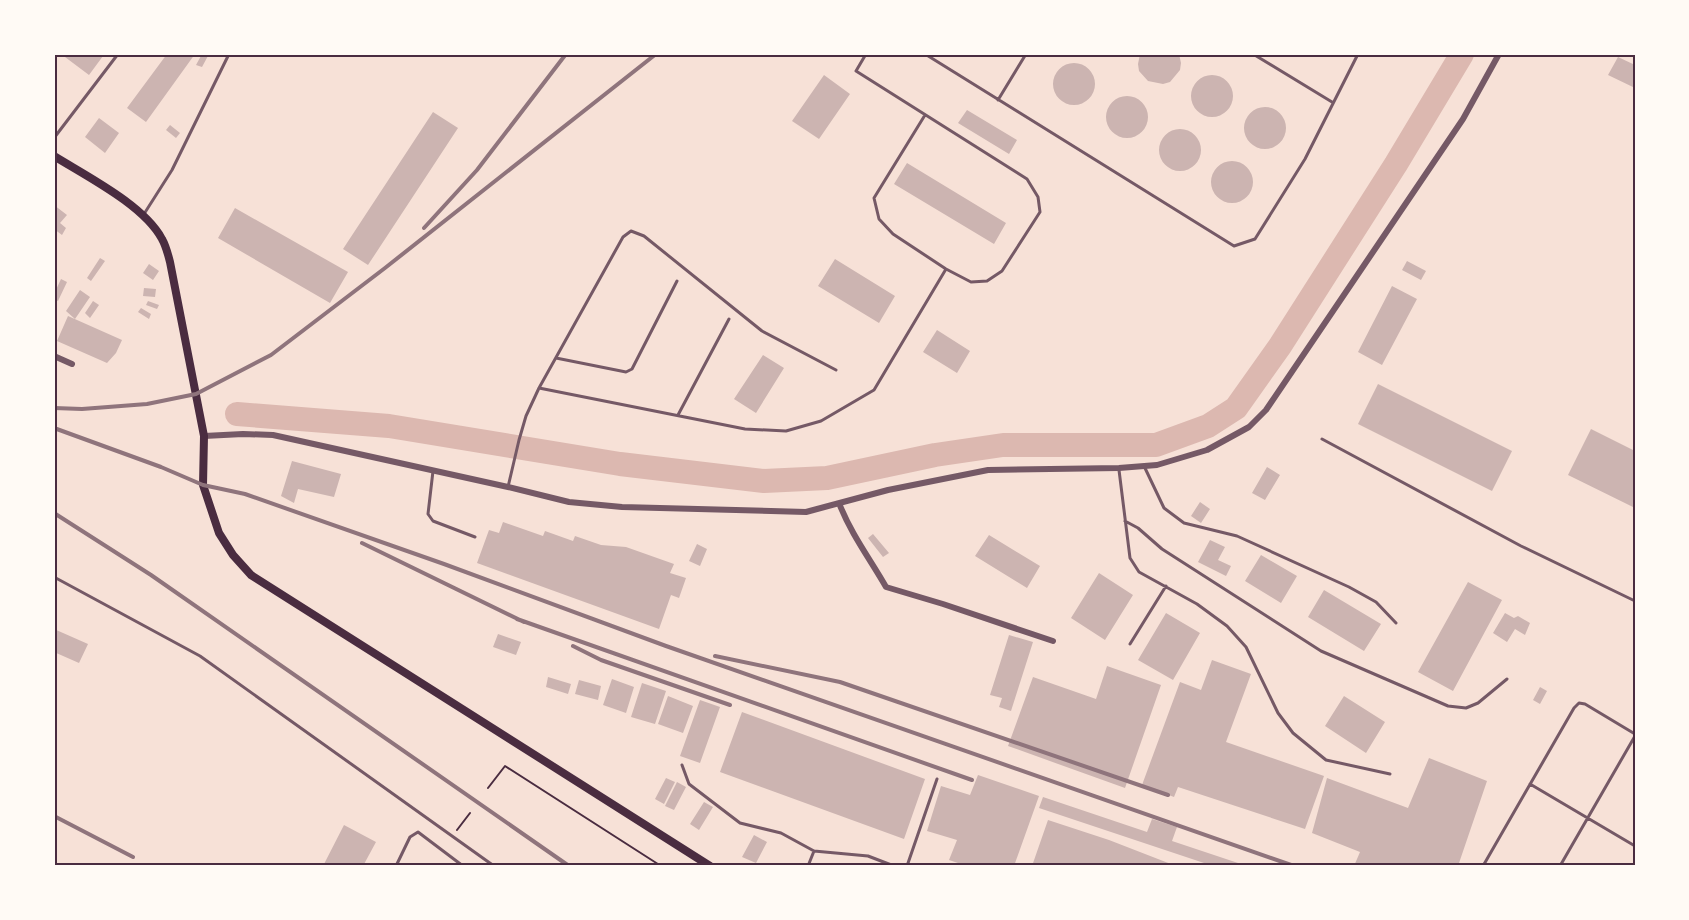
<svg xmlns="http://www.w3.org/2000/svg" width="1689" height="920" font-family="'Libre Baskerville',serif">
<style>
.lines{fill:none;stroke-linecap:round;stroke-linejoin:round}
.river{stroke:#dcb8b0;stroke-width:24}
.building{fill:#ccb4b1}
.path{stroke:#4a2c40;stroke-width:2}
.service{stroke:#755966;stroke-width:3}
.minor{stroke:#755966;stroke-width:6}
.secondary{stroke:#4a2c40;stroke-width:8}
.rail{stroke:#8f747c;stroke-width:4}
.neatline{fill:none;stroke:#4a2c40;stroke-width:2}
</style>
<rect width="100%" height="100%" fill="#f7e1d7"/>
<g class="lines">
<!-- river -->
<path class="river" d="M237 414 389 426 620 464 764 481 827 478 935 455 1003 445H1156L1208 426 1236 408 1280 346 1396 164 1462 54"/>
</g>
<!-- building -->
<path class="building" d="M61 54H101L103 56 89 75Z
M167 54H195L146 122 127 108Z
M202 54H209L202 67 196 65Z
M1140 54H1179L1181 63 1180 70 1170 82 1163 84 1148 81 1139 71 1138 64Z
M1618 57 1635 65V88L1608 75Z
M1053 84a21 21 0 1 1 42 0a21 21 0 1 1-42 0Z
M1191 96a21 21 0 1 1 42 0a21 21 0 1 1-42 0Z
M824 75 850 94 819 139 792 121Z
M1106 117a21 21 0 1 1 42 0a21 21 0 1 1-42 0Z
M1244 128a21 21 0 1 1 42 0a21 21 0 1 1-42 0Z
M967 110 1017 140 1009 154 958 123Z
M433 112 458 128 368 265 343 249Z
M99 118 119 133 105 153 85 137Z
M170 125 180 133 176 138 166 130Z
M1159 150a21 21 0 1 1 42 0a21 21 0 1 1-42 0Z
M1211 182a21 21 0 1 1 42 0a21 21 0 1 1-42 0Z
M907 163 1006 223 994 244 894 184Z
M54 205 67 215 60 223 66 228 62 235 54 229Z
M235 208 348 272 330 303 218 238Z
M100 258 105 261 91 281 87 278Z
M835 259 895 296 879 323 818 286Z
M1407 261 1426 271 1421 280 1402 270Z
M149 264 159 271 153 280 143 273Z
M61 279 67 282 58 301 54 299V294Z
M1392 286 1417 299 1382 365 1358 352Z
M144 288 156 289 155 297 143 296Z
M80 290 90 297 75 319 66 311Z
M93 301 99 305 90 318 85 313Z
M148 301 159 305 157 309 146 305Z
M141 308 151 314 149 319 138 312Z
M68 316 122 340 116 353 107 363 57 341Z
M937 330 970 351 957 373 923 352Z
M763 355 784 368 756 413 734 399Z
M1378 384 1512 451 1492 491 1358 424Z
M1591 429 1635 451V508L1568 475Z
M292 461 341 474 334 497 298 489 294 503 281 496Z
M1267 467 1280 475 1265 500 1252 493Z
M1200 502 1210 509 1201 523 1191 516Z
M503 522 543 536 545 531 573 541 575 536 601 545 626 547 674 564 670 573 686 578 679 598 671 595 659 629 477 563 489 530 499 533Z
M873 534 889 553 883 557 868 538Z
M989 535 1040 566 1027 588 975 556Z
M1210 540 1225 547 1218 560 1231 566 1226 576 1198 562Z
M697 544 707 549 700 566 689 561Z
M1261 555 1297 576 1281 603 1245 581Z
M1099 573 1133 595 1105 640 1071 618Z
M1468 582 1502 600 1453 691 1418 672Z
M1324 590 1381 624 1364 651 1308 617Z
M1166 613 1200 633 1173 680 1138 660Z
M1505 613 1514 618 1518 616 1530 623 1525 635 1515 629 1507 642 1493 633Z
M54 629 88 644 79 663 54 652Z
M498 634 521 642 516 655 493 647Z
M1009 635 1033 642 1011 711 999 707 1002 698 990 695Z
M1212 660 1251 674 1226 742 1324 776 1305 829 1178 787 1174 797 1142 785 1180 682 1201 690Z
M1107 666 1161 685 1125 788 1008 746 1033 677 1096 699Z
M548 677 571 684 568 694 546 687Z
M612 679 634 687 626 713 603 705Z
M579 680 601 686 598 700 575 694Z
M642 683 666 691 655 724 631 717Z
M1540 687 1547 691 1540 704 1533 700Z
M668 696 693 706 683 733 658 724Z
M1344 696 1385 722 1366 753 1325 726Z
M700 700 720 707 700 763 680 756Z
M742 712 925 779 904 839 720 772Z
M1429 758 1487 781 1458 866H1354L1360 852 1312 833 1327 778 1408 808Z
M978 775 1039 796 1014 866H967L949 860 957 840 927 831 941 786 970 795Z
M666 778 675 782 664 804 655 799Z
M677 782 686 787 674 810 665 806Z
M1043 797 1147 832 1152 819 1177 827 1172 841 1247 866H1213L1039 808Z
M704 802 713 807 699 830 690 824Z
M1048 820 1109 840 1176 866H1032Z
M344 825 376 842 363 866H323Z
M754 835 767 842 756 863 742 857Z"/>
<g class="lines">
<!-- path -->
<path class="path" d="M488 788 505 766 661 866
M457 830 470 813"/>
<!-- service -->
<path class="service" d="M866 54 856 71 1027 179 1038 197 1040 212 1002 271 987 281 971 282 946 269 893 234 879 219 874 198 925 115
M925 54 1234 246 1255 239 1305 159 1358 54
M1253 54 1332 102
M998 100 1026 54
M54 138 118 54
M144 214 172 170 229 54
M556 358 626 372 632 369 677 281
M539 388 745 429 786 431 821 421 874 390 946 269
M678 415 729 319
M1322 439 1521 546 1635 601
M1144 466 1164 508 1184 523 1237 536 1349 587 1376 602 1396 623
M1119 470 1130 558 1139 572 1197 604 1227 626 1246 647 1278 713 1293 733 1326 760 1390 774
M433 471 428 514 433 521 475 537
M508 487 519 440 526 416 539 388 623 237 631 231 644 236 762 331 836 370
M1125 521 1138 528 1162 549 1321 651 1448 706 1466 708 1478 703 1507 679
M54 577 200 656 494 866
M1130 644 1166 586
M682 765 689 784 740 823 781 833 814 851 868 856 894 866
M1530 784 1635 846
M396 866 410 837 418 832 463 866
M808 866 814 851
M907 866 937 779
M1483 866 1574 708 1579 703 1585 704 1635 734
M1560 866 1635 736"/>
<!-- minor -->
<path class="minor" d="M54 356 72 364
M204 436 243 434 273 435 508 487 569 502 622 507 806 512 888 490 988 470 1119 468 1157 465 1207 450 1249 427 1266 410 1463 119 1499 54
M839 503C851 534 870 559 886 587L943 604 1053 641"/>
<!-- secondary -->
<path class="secondary" d="M54 156C86 176 144 205 162 239 166 246 168 254 170 262L204 436 203 485 219 533 233 555 251 575 710 866"/>
<!-- rail -->
<path class="rail" d="M424 228 477 170 566 54
M54 408 82 409 147 404 196 394 271 355 385 268 656 54
M54 428 161 467 203 485 245 494 444 564 666 646 1294 866
M54 513 151 575 569 866
M362 543 524 622
M517 619 972 780
M573 646 601 660 730 705
M715 656 840 682 1168 795
M54 816 133 857"/>
</g>
<!-- border -->
<rect width="1689" height="920" fill="none" stroke="#fffaf5" stroke-width="111"/>
<rect x="56" y="56" width="1578" height="808" class="neatline"/>
</svg>
